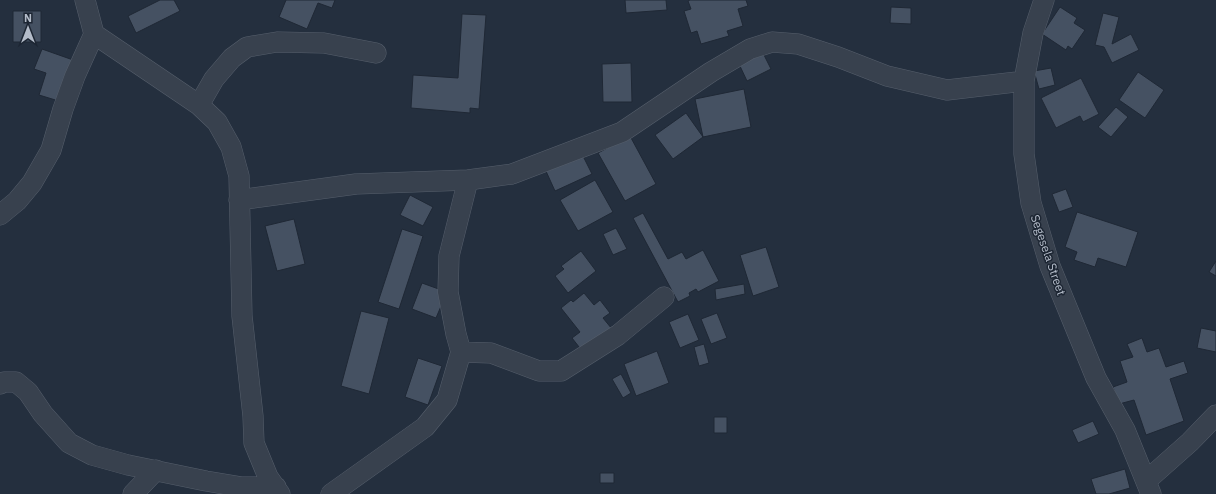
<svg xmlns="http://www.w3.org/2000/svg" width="1216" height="494" font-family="'IBM Plex Sans',sans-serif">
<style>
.building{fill:#455162;stroke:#1f2835}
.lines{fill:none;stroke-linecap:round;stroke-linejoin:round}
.minor-casing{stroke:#565f6c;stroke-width:21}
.minor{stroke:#38414e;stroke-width:20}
.labels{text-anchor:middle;stroke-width:3;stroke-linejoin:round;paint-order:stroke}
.street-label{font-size:12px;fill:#b4bcc9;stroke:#1d2633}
</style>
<rect width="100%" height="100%" fill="#242f3e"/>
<!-- building -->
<path class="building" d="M160 0H174L180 11 136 33 128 16Z
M286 0H335L332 8 318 3 307 29 279 17Z
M625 0H666L667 10 626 13Z
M690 0H746L748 6 738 9 743 26 727 31 729 36 701 44 697 31 691 33 684 11 691 9 688 1Z
M891 7 911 8V24L890 23Z
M1060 7 1077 18 1074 23 1085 30 1072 49 1068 46 1066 50 1042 34Z
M13 11H41V42H13Z
M1103 13 1119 17 1112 44 1131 34 1139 50 1112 63 1104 47 1095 45Z
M462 14 486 15 479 109 470 108V113L411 108 413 75 458 78Z
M42 49 76 61 62 102 39 95 46 73 34 69Z
M763 53 771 69 747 81 739 64Z
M631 63 632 102H603L602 64Z
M1051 68 1055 85 1039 89 1034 71Z
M1138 72 1164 90 1145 118 1119 100Z
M1081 78 1099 114 1083 122 1080 116 1056 128 1041 98Z
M744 89 751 127 703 137 695 99Z
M1116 107 1128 117 1111 137 1098 127Z
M686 113 703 137 673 159 655 135Z
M630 136 656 184 625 201 598 153Z
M581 152 592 174 555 191 545 169Z
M595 180 613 212 578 231 560 200Z
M1066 189 1073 207 1059 212 1052 194Z
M410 195 433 207 423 226 400 215Z
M1077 212 1138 232 1126 267 1098 258 1095 267 1074 260 1077 252 1065 247Z
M643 213 668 259 682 252 686 259 703 250 719 281 698 292 696 289 689 293 690 296 678 302 633 218Z
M294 219 305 264 277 271 265 226Z
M616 228 627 249 613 255 603 234Z
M402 229 423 236 399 309 378 302Z
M766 247 779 287 753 296 740 255Z
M581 251 596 271 568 293 555 276 564 269 561 266Z
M1216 261V276L1209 272Z
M422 283 447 292 436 318 412 309Z
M744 284 745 294 716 300 715 289Z
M584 293 594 305 600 300 610 313 603 318 612 329 583 352 572 338 580 332 561 308 571 300 573 302Z
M361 311 389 318 369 394 341 386Z
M717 313 727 338 711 344 701 319Z
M688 314 699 340 680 348 669 322Z
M1201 328 1216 331V352L1197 348Z
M1142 338 1147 352 1159 348 1166 367 1184 361 1188 373 1170 379 1184 421 1146 435 1134 400 1119 404 1113 387 1127 382 1120 361 1133 357 1127 344Z
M704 344 709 363 699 366 694 347Z
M657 351 669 383 636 396 624 364Z
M418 358 442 366 428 405 405 397Z
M621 374 631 393 623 398 612 379Z
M714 417H727V433H714Z
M1093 421 1099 434 1078 443 1072 430Z
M1125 469 1130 488 1109 494H1096L1091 479Z
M600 473H614V483H600Z"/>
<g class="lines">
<!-- minor casing -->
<g class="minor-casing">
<path id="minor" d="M85 0 94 34 199 105 217 122 231 147 239 176 242 316 253 416 254 443 268 477 280 494
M1044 0 1033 33 1024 81V154L1031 203 1050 266 1096 378 1125 430 1151 494
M199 105 214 79 232 58 247 47 277 42 324 43 376 53
M239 200 356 184 468 180 512 174 622 132 711 72 750 49 772 42 798 44 838 57 887 76 947 90 1024 81
M0 215 17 201 32 183 51 150 63 109 75 76 94 34
M461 352 491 353 539 371H561L618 335 664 297
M0 384 4 382H16L28 392 43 414 69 443 92 455 128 465 206 481 242 487H276
M1146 481 1190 442 1216 415
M133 494 156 470
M331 494 425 427 447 400 461 352 456 334 448 292 449 256 468 180"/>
</g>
<!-- minor -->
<use href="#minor" class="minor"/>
</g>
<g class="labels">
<!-- street labels -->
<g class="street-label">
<text transform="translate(1048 255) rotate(71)" y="4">Segesela Street</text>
</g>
</g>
<!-- north arrow -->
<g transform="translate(28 28)" stroke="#1d2633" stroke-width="3" paint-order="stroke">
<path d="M0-3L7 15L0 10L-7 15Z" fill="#b4bcc9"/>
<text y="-6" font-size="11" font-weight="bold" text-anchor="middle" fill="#b4bcc9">N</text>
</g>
</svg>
